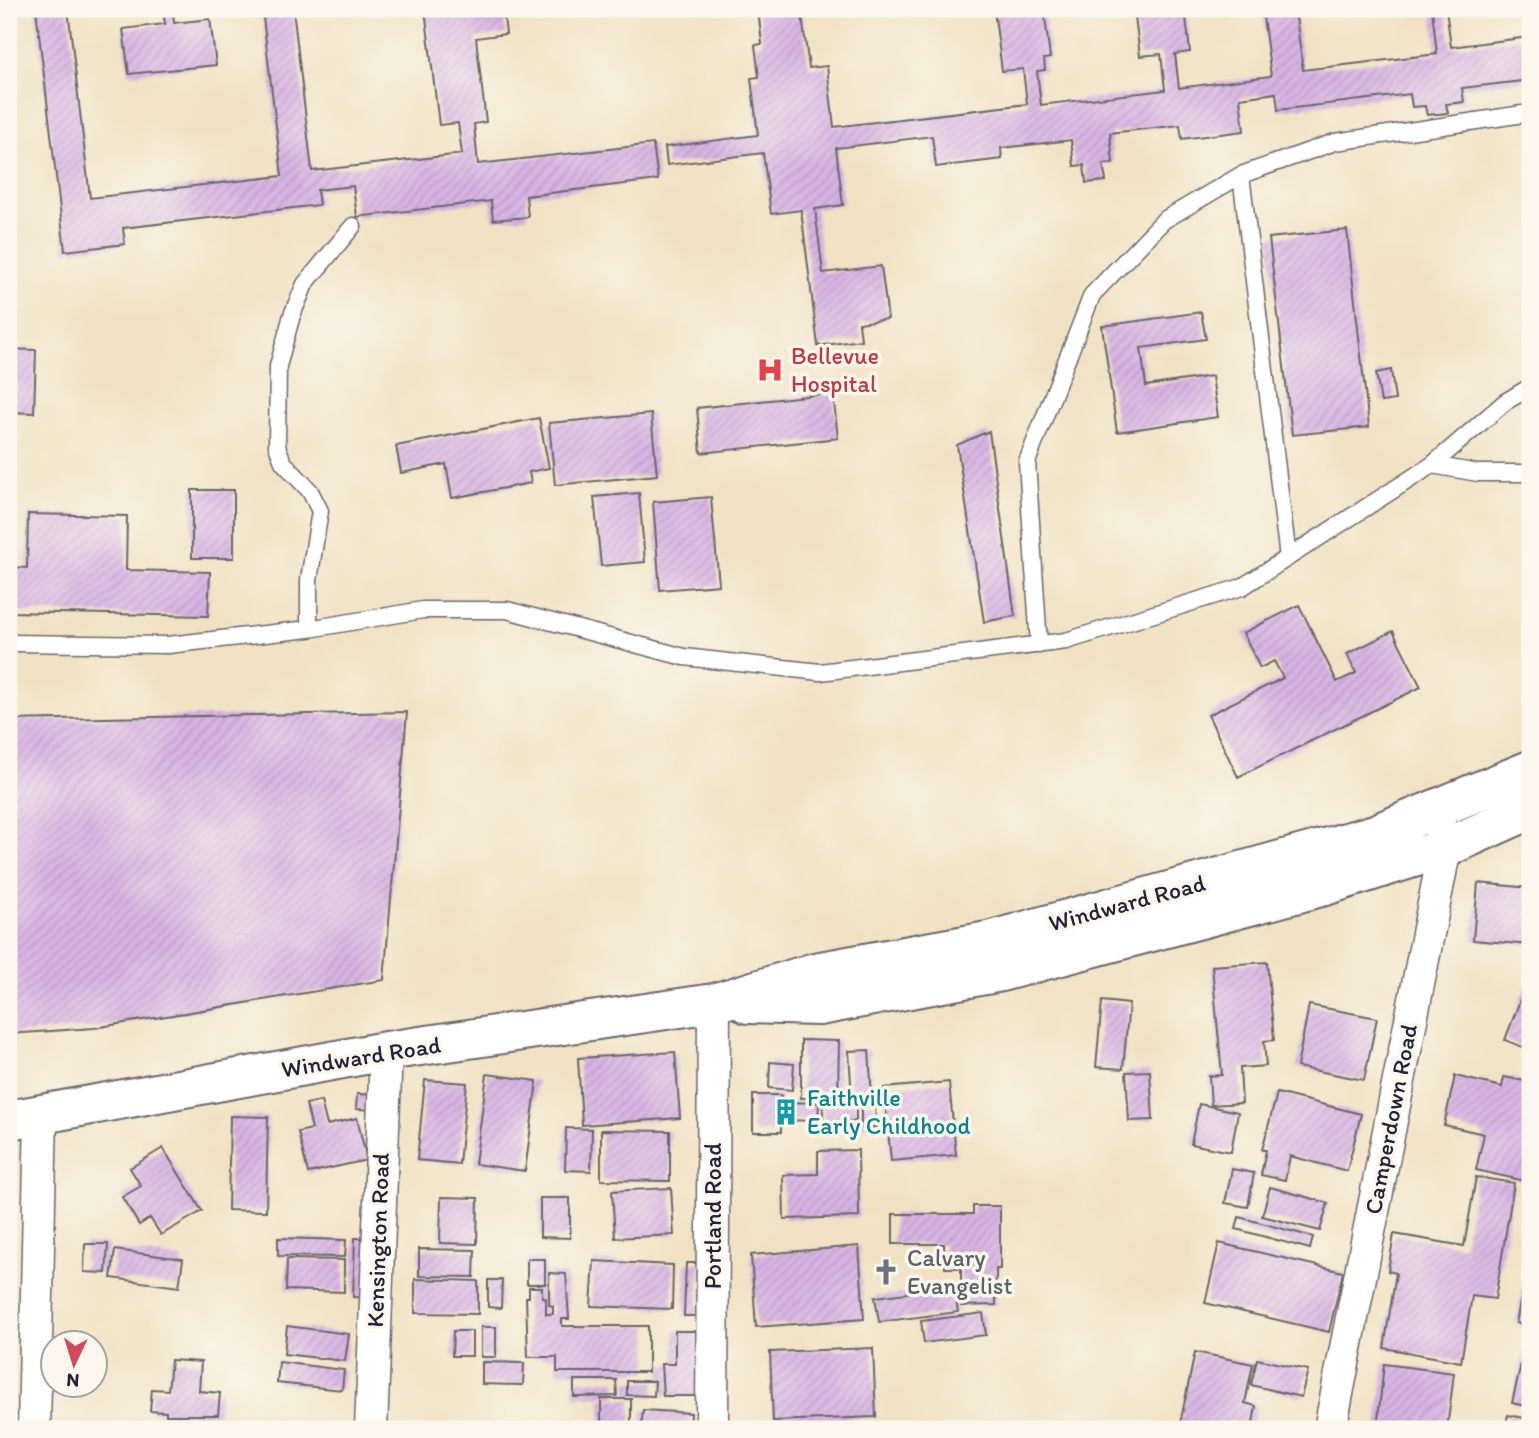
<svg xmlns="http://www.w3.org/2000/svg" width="1539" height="1438" font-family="Itim,sans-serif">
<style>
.building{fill:url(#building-hatch)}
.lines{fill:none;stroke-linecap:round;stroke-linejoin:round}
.lane-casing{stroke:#6a656b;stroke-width:19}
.street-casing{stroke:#6a656b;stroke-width:35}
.secondary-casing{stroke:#6a656b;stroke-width:42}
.lane{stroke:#fff;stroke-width:16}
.street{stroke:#fff;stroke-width:32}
.secondary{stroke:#fff;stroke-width:38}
.labels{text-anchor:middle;stroke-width:7;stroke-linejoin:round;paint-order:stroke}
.health-label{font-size:24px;fill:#be3a42;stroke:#fbf7ec;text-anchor:start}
.street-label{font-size:24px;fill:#22223b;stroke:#fbf7ec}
.culture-label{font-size:24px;fill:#0d838f;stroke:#fbf7ec;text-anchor:start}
.worship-label{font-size:24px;fill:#5b616d;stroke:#fbf7ec;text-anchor:start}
</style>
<defs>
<pattern id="building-hatch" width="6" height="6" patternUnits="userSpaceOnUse" patternTransform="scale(1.75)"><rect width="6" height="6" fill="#d8b4e3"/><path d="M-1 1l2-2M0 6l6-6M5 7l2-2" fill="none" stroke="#b99ac4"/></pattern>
</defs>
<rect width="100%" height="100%" fill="#fbf7ec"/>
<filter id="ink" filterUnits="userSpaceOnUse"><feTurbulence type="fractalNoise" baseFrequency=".0143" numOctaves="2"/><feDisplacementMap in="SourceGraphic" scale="14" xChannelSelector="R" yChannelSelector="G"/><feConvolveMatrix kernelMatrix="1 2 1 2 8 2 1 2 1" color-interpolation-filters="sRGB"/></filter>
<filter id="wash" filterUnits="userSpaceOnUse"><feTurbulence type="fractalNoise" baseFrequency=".00686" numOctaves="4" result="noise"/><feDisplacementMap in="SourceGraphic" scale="28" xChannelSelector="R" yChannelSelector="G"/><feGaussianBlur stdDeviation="1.57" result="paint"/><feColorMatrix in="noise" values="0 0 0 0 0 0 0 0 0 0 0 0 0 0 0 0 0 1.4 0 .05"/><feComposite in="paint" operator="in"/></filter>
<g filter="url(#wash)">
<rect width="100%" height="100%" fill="#f1e2c4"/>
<g id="blocks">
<!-- building -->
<path class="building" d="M36 9H68L90 198 282 176 262 9H293L312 171 462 154 458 123 439 125 425 9H503L506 34 476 38 486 122 474 124 478 164 653 144 658 180 526 196 528 217 493 220 491 201 357 217 353 186 317 190 319 205 123 228 125 244 65 251Z
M163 9H173L174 23 210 19 216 65 129 74 123 29 165 24Z
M758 9H801L809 68 827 66 834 127 1027 104 1023 69 1002 71 994 9H1044L1050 58 1044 59 1045 70 1037 71 1041 105 1165 90 1161 54 1140 56 1134 9H1185L1190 52 1175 54 1179 88 1271 76 1262 9H1295L1303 70 1437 54 1432 9H1446L1451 47 1530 37V80L1462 88 1464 102 1446 104 1448 113 1427 115 1425 106 1412 107 1410 94 1278 110 1276 93 1240 98 1244 131 1182 139 1180 125 1110 133 1113 163 1103 164 1106 181 1086 183 1084 165 1074 166 1071 140 1001 148 1002 159 936 167 932 136 836 148 843 205 815 209 823 273 881 266 888 319 859 323 861 340 818 346 801 210 771 214 763 153 667 165 665 147 758 135 751 78 759 77 755 45 762 44Z
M1347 230 1369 427 1292 435 1269 238Z
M1201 312 1206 339 1141 348 1146 386 1212 376 1218 417 1117 432 1102 326Z
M9 349 36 350 34 413 9 412Z
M1391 370 1395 400 1381 402 1376 373Z
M833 393 838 438 701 453 697 408Z
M651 414 657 475 555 485 549 423Z
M539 418 549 468 529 472 531 483 452 498 446 464 401 473 396 446Z
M989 431 1015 616 984 622 957 445Z
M192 490H234V558H192Z
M639 493 645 562 601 566 594 497Z
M711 497 719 585 660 590 653 502Z
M28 514 127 516 126 570 210 572 208 616 9 612V567L27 568Z
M1299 605 1337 682 1356 673 1347 654 1393 631 1421 687 1238 777 1208 715 1283 678 1274 661 1260 668 1243 633Z
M407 712 384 980 94 1028 9 1034V720Z
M1478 883 1530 888V945L1473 940Z
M1267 962 1274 1040 1264 1041 1266 1066 1240 1068 1242 1103 1211 1105 1209 1076 1222 1075 1212 966Z
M1530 974V1050L1505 1040Z
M1102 1001 1129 1004 1123 1069 1096 1067Z
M1309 1005 1377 1018 1364 1080 1297 1067Z
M801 1040 839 1041 838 1098H801Z
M869 1050 872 1098 852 1100 849 1051Z
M675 1052 680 1118 582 1125 578 1058Z
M770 1062 794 1064 792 1090 769 1088Z
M1150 1071 1153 1120 1129 1121 1126 1072Z
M487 1074 537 1081 525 1171 475 1164Z
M1455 1076 1502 1087 1504 1077 1530 1082V1157L1525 1181 1476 1170 1484 1134 1444 1125Z
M425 1080 467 1083 459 1164 417 1160Z
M949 1082 956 1155 891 1161 884 1088Z
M1277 1093 1361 1114 1347 1171 1290 1156 1285 1180 1261 1175 1266 1150H1262Z
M357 1094 382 1095 381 1110 356 1109Z
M753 1095H781V1102L819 1103 818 1121 781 1120V1132H753Z
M321 1101 327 1125 357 1118 367 1160 308 1173 298 1132 312 1129 306 1104Z
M861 1103H875L876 1127 861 1128Z
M823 1104H856V1121L823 1122Z
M1199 1104 1238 1112 1231 1152 1191 1144Z
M230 1116 268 1117 266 1211 228 1210Z
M566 1128 592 1129 591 1171 565 1170Z
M601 1130 670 1131V1181L601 1180Z
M163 1148 202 1211 161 1235 150 1218 139 1225 122 1197 141 1186 130 1168Z
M858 1150 859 1217 784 1219 783 1175 818 1174V1151Z
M1232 1169 1254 1173 1248 1207 1225 1203Z
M1476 1177 1514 1183 1495 1299 1472 1296 1461 1362 1384 1348 1396 1273 1388 1271 1394 1234 1464 1246Z
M1270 1187 1328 1203 1320 1231 1262 1216Z
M671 1188 674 1235 615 1238 612 1191Z
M441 1197 478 1198 477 1244 440 1243Z
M540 1198H570V1238L540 1237Z
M973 1206H1000V1269H996V1305L961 1306V1268H945L944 1244H893V1214H973Z
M1239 1217 1313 1237 1310 1249 1236 1229Z
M278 1238 346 1240 345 1257 278 1256Z
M355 1238 385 1239 384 1298 353 1297Z
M1219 1243 1343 1272 1329 1332 1205 1303Z
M85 1244H108L106 1273 84 1272Z
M859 1246 864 1319 756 1327 751 1255Z
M419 1249 475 1250 474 1277 419 1276Z
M115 1250 183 1259 179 1287 111 1278Z
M1529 1257H1530V1326L1516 1323Z
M287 1259 344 1260V1292L286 1290Z
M527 1259H545V1284H527Z
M594 1261 673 1265 672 1309 591 1306Z
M686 1263H700L698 1316H684Z
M549 1273 566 1274 569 1319H562V1326H648V1372H557V1357H528L526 1297H529V1287H542V1297L546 1298V1314H553V1306L549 1305Z
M415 1279 478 1281V1314L415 1313Z
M488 1280H502L501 1308 488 1307Z
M954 1287 958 1312 879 1322 875 1297Z
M983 1313 986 1335 924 1343 921 1321Z
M287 1326 349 1334 345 1361 284 1354Z
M481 1327H496V1357H481Z
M453 1331H472V1356H452Z
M675 1331H698V1396H663L661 1364H675Z
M1527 1337 1530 1338V1407L1512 1403Z
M873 1348 876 1417 773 1421 770 1352Z
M1195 1352 1253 1364 1245 1403 1256 1406 1252 1429 1222 1427V1429H1179Z
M1257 1359 1308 1370 1301 1397 1251 1385Z
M171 1360 201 1362 199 1391 220 1393 218 1415H166V1412L150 1411 152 1389 168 1390Z
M279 1362 344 1370 342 1390 277 1383Z
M482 1362 524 1363 523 1385 482 1384Z
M1384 1364 1454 1373 1447 1429H1377Z
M574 1380H616L617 1396 574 1397Z
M627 1381H655L654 1396 627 1395Z
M601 1399H631V1429H601Z
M643 1410 691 1413 690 1429H641Z
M1508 1415 1530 1419V1429H1505Z
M589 1424V1429H563V1425Z"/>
</g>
</g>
<g filter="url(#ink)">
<use href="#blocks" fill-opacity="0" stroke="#6a656b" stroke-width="2"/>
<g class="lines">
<!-- lane casing -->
<g class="lane-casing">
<path id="lane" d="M1241 175 1288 558
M1432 465 1478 473H1530
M309 629V580L320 511 310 491 283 462 277 446 278 366 292 315 305 284 353 226
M9 643 168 645 309 629 423 610H507L684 657 820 672 1066 641 1242 587 1432 465 1505 402 1530 387
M1039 645 1027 462 1092 295 1164 220 1241 175 1335 142 1530 113"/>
</g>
<!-- street casing -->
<g class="street-casing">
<path id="street" d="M34 1429 41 1113
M371 1429 386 1051
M712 1429 714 1003
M1330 1429 1445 848 1435 810"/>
</g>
<!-- secondary casing -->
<g class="secondary-casing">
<path id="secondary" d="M748 1004 819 1006 1001 972 1325 886 1445 848 1530 810
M9 1120 386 1051 714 1003 815 972 988 941 1375 834 1530 770"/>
</g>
<!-- lane -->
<use href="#lane" class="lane"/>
<!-- street -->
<use href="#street" class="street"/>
<!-- secondary -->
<use href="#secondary" class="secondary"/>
</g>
</g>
<!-- icons -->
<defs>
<g id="hospital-bare" transform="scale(2.1)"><path d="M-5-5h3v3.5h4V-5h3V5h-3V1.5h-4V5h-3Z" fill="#e0444e" stroke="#fbf7ec" stroke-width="2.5" paint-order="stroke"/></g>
<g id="building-bare" transform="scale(2.1)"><path d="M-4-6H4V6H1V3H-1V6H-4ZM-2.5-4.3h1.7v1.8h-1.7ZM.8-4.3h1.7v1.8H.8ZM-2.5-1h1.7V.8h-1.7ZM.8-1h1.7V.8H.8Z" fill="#0f9aa8" stroke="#fbf7ec" stroke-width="2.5" paint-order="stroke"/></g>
<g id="church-bare" transform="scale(2.1)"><path d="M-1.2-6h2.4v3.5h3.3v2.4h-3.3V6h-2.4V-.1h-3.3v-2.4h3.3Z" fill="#6b7280" stroke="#fbf7ec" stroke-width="2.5" paint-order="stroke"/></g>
</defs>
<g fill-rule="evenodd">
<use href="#hospital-bare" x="770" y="370"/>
<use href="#building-bare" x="786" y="1112"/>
<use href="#church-bare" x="886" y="1272"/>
</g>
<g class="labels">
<!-- health labels -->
<g class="health-label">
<text x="791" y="364">Bellevue<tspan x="791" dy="28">Hospital</tspan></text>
</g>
<!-- street labels -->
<g class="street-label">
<text transform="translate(1127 903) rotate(-15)" y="8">Windward Road</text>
<text transform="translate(361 1057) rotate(-9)" y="8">Windward Road</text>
<text transform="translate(1391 1119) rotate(-79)" y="8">Camperdown Road</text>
<text transform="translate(713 1216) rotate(-90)" y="8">Portland Road</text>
<text transform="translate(378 1240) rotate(-88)" y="8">Kensington Road</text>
</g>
<!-- culture labels -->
<g class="culture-label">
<text x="807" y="1106">Faithville<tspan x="807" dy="28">Early Childhood</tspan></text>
</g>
<!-- worship labels -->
<g class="worship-label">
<text x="907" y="1266">Calvary<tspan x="907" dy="28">Evangelist</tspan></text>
</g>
</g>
<!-- margin -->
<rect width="1539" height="1438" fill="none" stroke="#fbf7ec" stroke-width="35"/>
<!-- north arrow -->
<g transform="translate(74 1364) rotate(184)"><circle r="33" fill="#fbf7ec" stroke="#a4a2a5" stroke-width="2"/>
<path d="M0-5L12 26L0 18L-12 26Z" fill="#d1495b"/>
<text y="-10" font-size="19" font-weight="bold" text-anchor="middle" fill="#22223b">N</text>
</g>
</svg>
